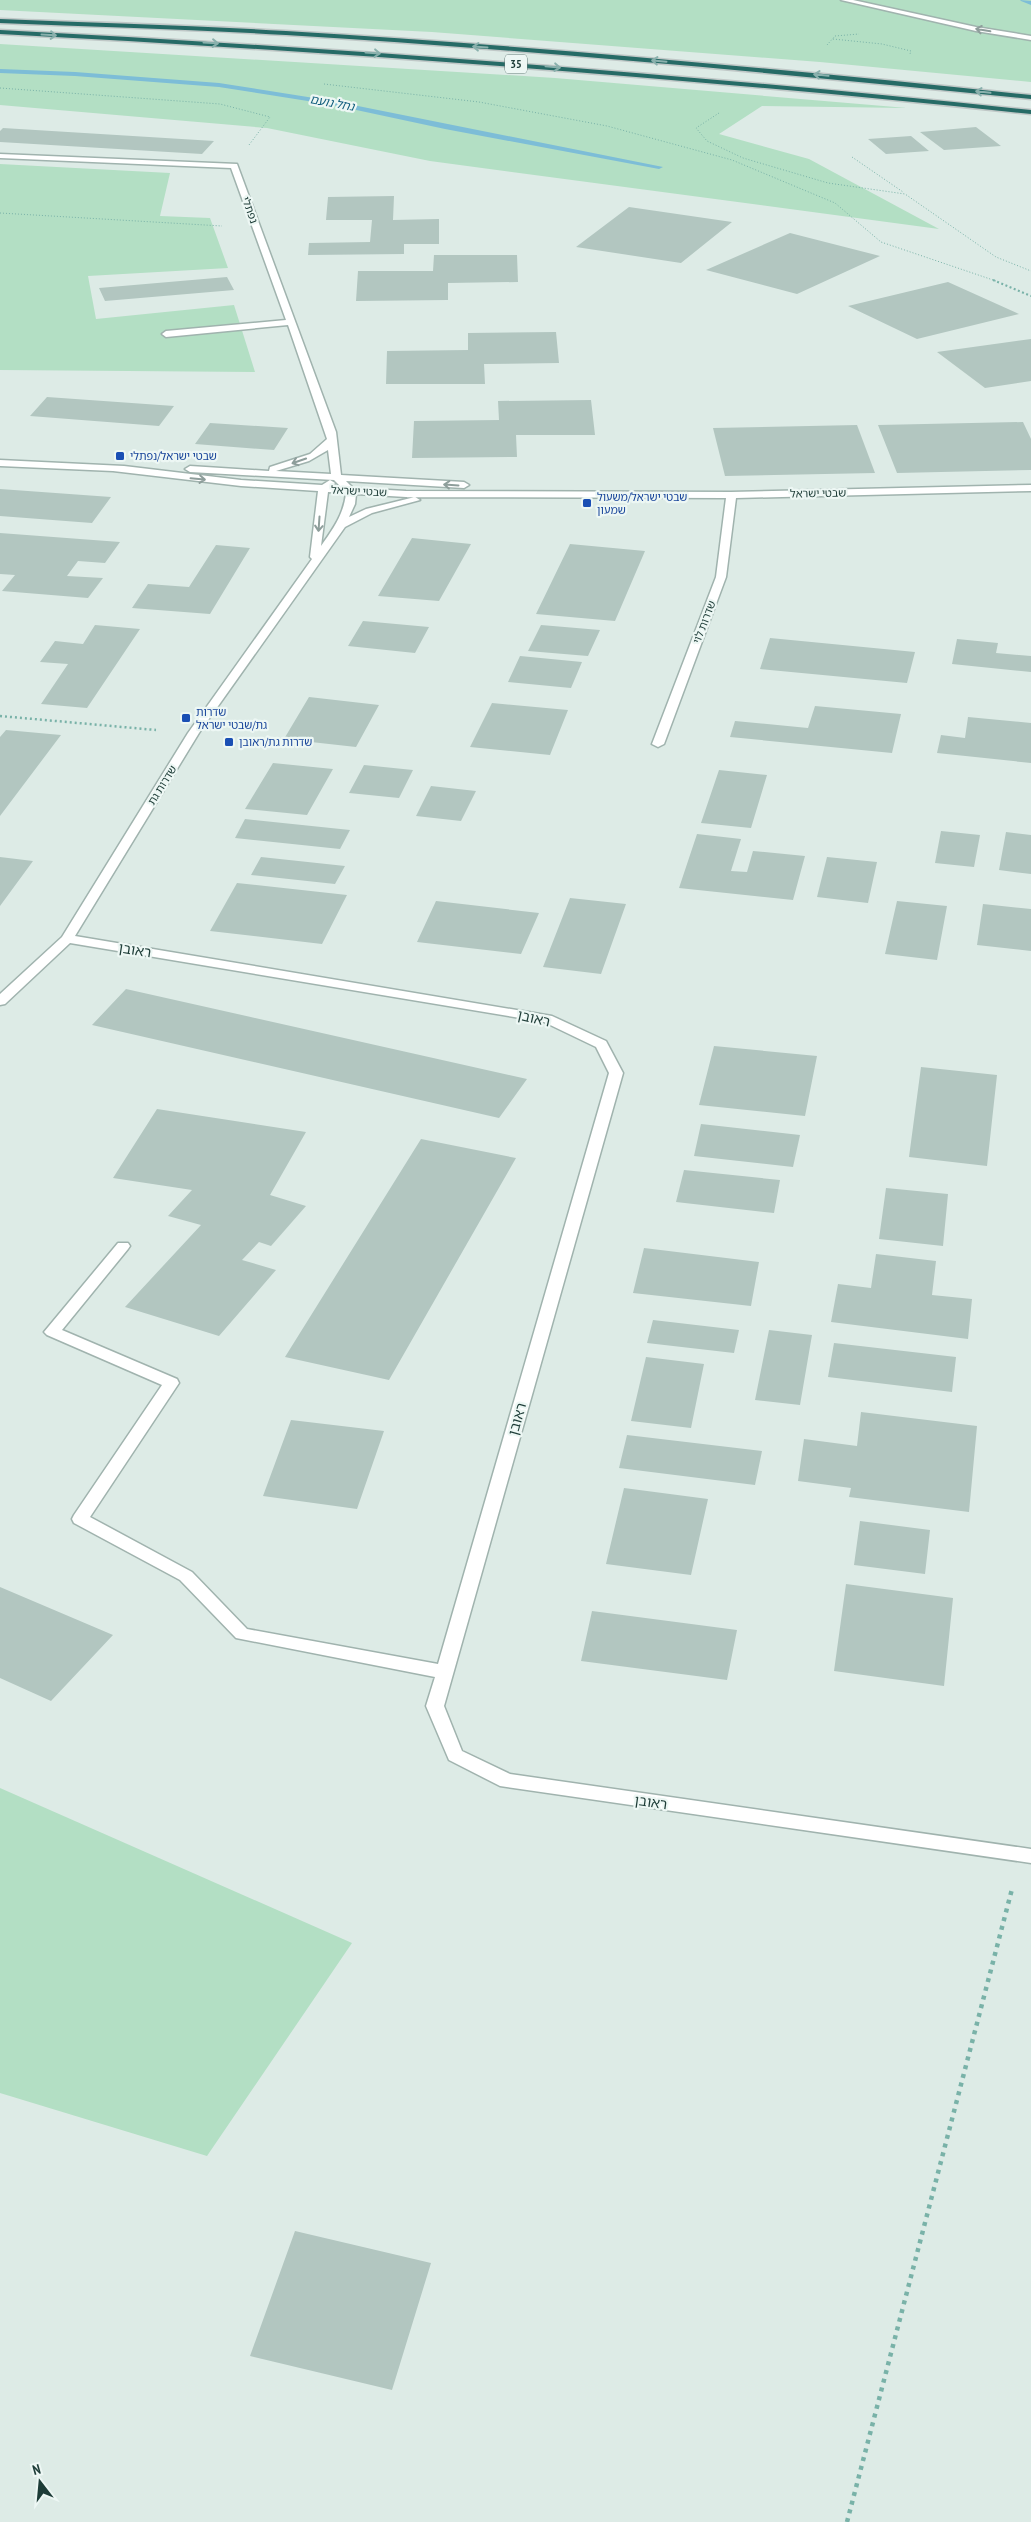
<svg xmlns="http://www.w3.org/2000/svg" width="1031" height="2522" font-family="'PT Sans Narrow','Noto Sans Hebrew',sans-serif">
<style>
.green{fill:#b3dfc4}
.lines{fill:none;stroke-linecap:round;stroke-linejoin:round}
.stream{fill:#7dbdd7;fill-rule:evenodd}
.building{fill:#b2c6c0}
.minor-casing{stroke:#a0b3ae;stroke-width:3}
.highway-casing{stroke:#c0c8c7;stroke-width:3}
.path-far3{stroke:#79b2a8;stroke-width:1;stroke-dasharray:1 2;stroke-linecap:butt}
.path-far2{stroke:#79b2a8;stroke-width:2;stroke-dasharray:2 2.5;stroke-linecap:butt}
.path-far1{stroke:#79b2a8;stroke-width:2.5;stroke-dasharray:2 3;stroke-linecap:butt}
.path{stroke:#79b2a8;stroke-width:4.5;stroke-dasharray:4 5;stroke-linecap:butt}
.minor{fill:#fff;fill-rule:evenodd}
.highway{fill:#266b66;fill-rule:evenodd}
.oneway{stroke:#8e9e9b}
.oneway2{stroke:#8ab1ad}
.transit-dot{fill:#1a4fb4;stroke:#edf7f4;stroke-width:2}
.labels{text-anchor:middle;stroke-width:4.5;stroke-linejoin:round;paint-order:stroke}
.far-street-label{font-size:11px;fill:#1d3c37;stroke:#edf7f4}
.far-transit-label{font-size:11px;fill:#164399;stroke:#edf7f4;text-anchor:start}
.shield{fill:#edf7f4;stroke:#5b7470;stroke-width:1}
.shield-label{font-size:12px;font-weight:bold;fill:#1d3c37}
.far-water-label{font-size:12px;font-style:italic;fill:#115d7d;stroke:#edf7f4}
.street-label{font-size:14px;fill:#1d3c37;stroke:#edf7f4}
</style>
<rect width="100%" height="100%" fill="#ddebe6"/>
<!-- green -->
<path class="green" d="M0 0H1031V82L820 62 432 32 0 10Z
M0 44 555 78 907 108 762 106 719 134 809 159 939 229 430 161 267 128 0 105Z
M0 164 170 173 160 216 210 218 228 268 88 276 96 319 234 305 255 372 0 370Z
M0 1788 352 1943 207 2156 0 2093Z"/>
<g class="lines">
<!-- stream -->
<path class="stream" d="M1020 0 1031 1V5L1021 1Z
M0 69 75 72 219 83 333 101 663 167 659 169 445 129 333 105 219 87 75 76 0 73Z"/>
</g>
<!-- building -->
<path class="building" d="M976 127 1001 146 944 150 920 132Z
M3 128 214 141 202 154 0 142V131Z
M911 136 929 151 886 154 868 139Z
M394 196 393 220 439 219V244H404V254L308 255 309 243 370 242 372 220H326L328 197Z
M629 207 732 222 681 263 576 247Z
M790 233 880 256 797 294 706 270Z
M434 255H517L518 282 448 283V300L356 301 358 271H433Z
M227 277 234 290 105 301 99 288Z
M948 282 1019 314 917 339 848 306Z
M556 332 559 363 484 364 485 384H386L387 351 468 350V333Z
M1031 339V381L985 388 937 352Z
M47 397 174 406 159 426 30 416Z
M591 400 595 435H516L517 457 412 458 414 421 499 420 498 401Z
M1023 422 1031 439V470L897 473 878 425Z
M210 423 288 428 274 450 195 444Z
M857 425 875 473 725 476 713 428Z
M0 489 111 497 92 523 0 516Z
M0 533 120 542 105 563 78 561 67 576 103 578 88 598 2 591 15 575 0 574Z
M412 538 471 544 439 601 378 596Z
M570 544 645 551 615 621 536 614Z
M216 545 250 548 210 614 132 608 148 584 189 587Z
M363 621 429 627 415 653 348 646Z
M95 625 140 629 87 708 41 704 68 664 40 662 55 641 83 644Z
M541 625 600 630 588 656 528 651Z
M770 638 915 652 907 683 760 669Z
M957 639 998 643 996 653 1031 656V672L952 664Z
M520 656 582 662 571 688 508 682Z
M309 697 379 705 356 747 284 739Z
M492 703 568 710 550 755 470 747Z
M815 706 901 714 892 753 730 737 735 721 808 728Z
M968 717 1031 723V763L937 753 941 735 965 738Z
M6 730 61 735 0 816V737Z
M273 763 333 769 307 815 245 809Z
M364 765 413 770 399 798 349 793Z
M719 770 767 775 751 828 701 823Z
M431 786 476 791 461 821 416 816Z
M245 819 350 830 340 849 235 838Z
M941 831 980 835 974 867 935 863Z
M1006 832 1031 835V874L999 870Z
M697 834 741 839 731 871 747 872 753 851 805 856 793 900 679 888Z
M0 857 33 861 0 906Z
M261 857 345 866 335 884 251 875Z
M827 857 877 862 868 903 817 897Z
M237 883 347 895 322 944 210 931Z
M570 898 626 904 601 974 543 967Z
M436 901 539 913 521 954 417 942Z
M897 901 947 906 937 960 885 954Z
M983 904 1031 909V951L977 945Z
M126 989 527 1079 499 1118 92 1025Z
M714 1046 817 1056 805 1116 699 1105Z
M921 1067 997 1075 987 1166 909 1157Z
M157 1109 306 1132 270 1195 306 1206 271 1246 259 1242 242 1260 276 1270 219 1336 125 1307 201 1225 168 1216 192 1190 113 1178Z
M701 1124 800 1135 793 1167 694 1156Z
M421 1139 516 1158 389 1380 285 1357Z
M684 1170 780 1180 774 1213 676 1202Z
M886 1188 948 1194 943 1246 879 1239Z
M644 1248 759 1262 751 1306 633 1293Z
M876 1254 936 1261 932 1295 972 1299 968 1339 831 1322 838 1284 871 1288Z
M653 1320 739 1330 734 1353 647 1343Z
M769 1330 812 1335 800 1405 755 1400Z
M834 1343 956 1357 952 1392 828 1377Z
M646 1357 704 1364 691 1428 631 1421Z
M861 1412 977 1426 969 1512 849 1497 851 1488 798 1481 804 1439 857 1446Z
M291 1420 384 1431 357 1509 263 1496Z
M627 1435 762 1451 755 1485 619 1468Z
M624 1488 708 1499 691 1575 606 1564Z
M860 1521 930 1530 925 1574 854 1565Z
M846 1584 953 1598 944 1686 834 1671Z
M0 1587 113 1635 51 1701 0 1678Z
M592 1611 737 1630 727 1680 581 1661Z
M295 2231 431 2263 392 2390 250 2356Z"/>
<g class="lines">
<!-- minor casing -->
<g class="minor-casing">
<path id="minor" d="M841 0H853L976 27 1031 36V40L976 31Z
M0 154 237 164 336 432 341 475 464 482 469 485 464 488 346 481 353 488 406 491 731 492 1031 485V491L736 498 726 577 664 744 658 747 652 744 716 577 726 498 406 497 356 494 355 504 349 517 366 509 415 497 420 500 372 513 345 527 199 733 75 936 552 1016 606 1041 623 1073 444 1706 462 1751 510 1774 1031 1849V1863L500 1786 449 1760 426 1706 435 1677 236 1638 180 1580 74 1523 72 1519 74 1515 162 1385 47 1335 44 1332 118 1243H128L130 1246 128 1249 62 1330 177 1379 179 1383 90 1517 192 1572 247 1629 438 1664 609 1073 596 1047 544 1022 70 943 5 1004 0 1005V994L62 937 188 733 312 559 310 557 318 491 241 486 113 471 0 466V460L124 466 241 480 322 485 330 480 335 483 332 486 341 487 334 480 190 472 185 469 190 466 269 471 270 467 310 454 327 439 288 325 166 337 162 334 166 331 286 320 231 168 0 158ZM328 450 331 474 276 471 309 461ZM328 492 346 493C344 514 333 529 321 546Z"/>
</g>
<!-- highway casing -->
<g class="highway-casing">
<path id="highway" d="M0 19C95 23 190 25 286 31 534 46 783 69 1031 95V99C783 74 534 50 286 35 190 29 95 27 0 23Z
M0 30C344 48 688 74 1031 110V114C688 78 344 52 0 34Z"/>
</g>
<!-- path-far3 -->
<path class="path-far3" d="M833 39 882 44 911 51 910 54
M827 45 835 36 859 34
M324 84 479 102 607 126 732 160 835 203 881 242 996 281
M0 88 220 104 270 117 249 145
M719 113 696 128 707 141 743 158 828 183 905 194 996 257 1031 271
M852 157 903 192
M0 213 222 226"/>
<!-- path-far2 -->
<path class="path-far2" d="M993 280 1031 296"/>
<!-- path-far1 -->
<path class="path-far1" d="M0 716 156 730"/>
<!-- path -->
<path class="path" d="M847 2522 1012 1889"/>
<!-- minor -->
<use href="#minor" class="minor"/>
<!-- highway -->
<use href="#highway" class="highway"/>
</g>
<!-- one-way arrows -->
<defs><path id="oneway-shaft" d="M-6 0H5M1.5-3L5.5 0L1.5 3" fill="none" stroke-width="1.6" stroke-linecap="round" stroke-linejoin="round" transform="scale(1.25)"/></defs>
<g class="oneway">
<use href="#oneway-shaft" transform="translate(983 30) rotate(-170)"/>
<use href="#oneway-shaft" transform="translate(299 461) rotate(161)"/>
<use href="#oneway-shaft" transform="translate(198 479) rotate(5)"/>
<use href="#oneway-shaft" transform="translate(451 485) rotate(-176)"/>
<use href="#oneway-shaft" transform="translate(319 524) rotate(94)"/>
</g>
<g class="oneway2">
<use href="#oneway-shaft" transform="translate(49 35) rotate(3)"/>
<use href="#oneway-shaft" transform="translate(211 43) rotate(3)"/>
<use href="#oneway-shaft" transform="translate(480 47) rotate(-176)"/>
<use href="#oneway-shaft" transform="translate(373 53) rotate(4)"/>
<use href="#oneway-shaft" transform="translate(659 61) rotate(-175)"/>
<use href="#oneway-shaft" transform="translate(553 67) rotate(5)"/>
<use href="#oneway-shaft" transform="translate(821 75) rotate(-174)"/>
<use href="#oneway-shaft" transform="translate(983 92) rotate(-174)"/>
</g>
<!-- markers -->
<g class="transit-dot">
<rect x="115" y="451" width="10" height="10" rx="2.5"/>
<rect x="582" y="498" width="10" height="10" rx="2.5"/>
<rect x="181" y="713" width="10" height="10" rx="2.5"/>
<rect x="224" y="737" width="10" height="10" rx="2.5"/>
</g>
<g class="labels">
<!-- far-street labels -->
<g class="far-street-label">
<text transform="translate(250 210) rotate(70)" y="4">נפתלי</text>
<text transform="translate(359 491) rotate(3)" y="4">שבטי ישראל</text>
<text transform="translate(818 493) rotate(-1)" y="4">שבטי ישראל</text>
<text transform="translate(704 622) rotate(-69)" y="4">שדרות לוי</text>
<text transform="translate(162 785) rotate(-58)" y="4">שדרות גת</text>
</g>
<!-- far-transit labels -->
<g class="far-transit-label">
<text x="130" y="460">שבטי ישראל/נפתלי</text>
<text x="597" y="501">שבטי ישראל/משעול<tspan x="597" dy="13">שמעון</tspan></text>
<text x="196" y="716">שדרות<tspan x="196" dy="13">גת/שבטי ישראל</tspan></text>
<text x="239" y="746">שדרות גת/ראובן</text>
</g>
<!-- shield labels -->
<rect class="shield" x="505" y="54.5" width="22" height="19" rx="4"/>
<g class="shield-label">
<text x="516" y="68">35</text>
</g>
<!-- far-water labels -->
<g class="far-water-label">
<text transform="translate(332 103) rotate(10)" y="4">נחל נועם</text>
</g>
<!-- street labels -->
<g class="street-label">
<text transform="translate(135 950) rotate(9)" y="5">ראובן</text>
<text transform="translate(534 1018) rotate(13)" y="5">ראובן</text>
<text transform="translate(517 1419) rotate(-74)" y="5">ראובן</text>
<text transform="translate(651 1802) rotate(8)" y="5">ראובן</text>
</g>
</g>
<!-- north arrow -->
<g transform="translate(40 2482) rotate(344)" stroke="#edf7f4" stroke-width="4" paint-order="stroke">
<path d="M0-4L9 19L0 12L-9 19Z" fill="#1d3c37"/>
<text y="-8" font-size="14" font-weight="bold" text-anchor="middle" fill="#1d3c37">N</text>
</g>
</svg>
